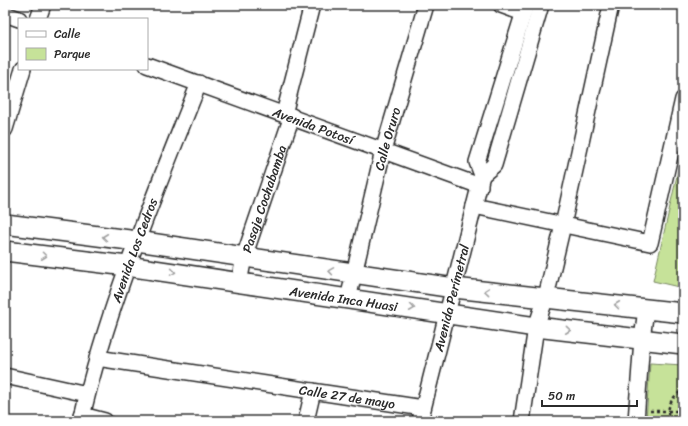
<svg xmlns="http://www.w3.org/2000/svg" width="688" height="426" font-family="Sriracha,sans-serif">
<style>
.green{fill:#c6e299;stroke:#788662}
.lines{fill:none;stroke-linecap:round;stroke-linejoin:round}
.minor-casing{stroke:#2b2b2b;stroke-width:18}
.tertiary-casing{stroke:#2b2b2b;stroke-width:22}
.path{stroke:#2b2b2b;stroke-width:2.5;stroke-dasharray:3 3;stroke-linecap:butt}
.minor{stroke:#fff;stroke-width:15}
.tertiary{stroke:#fff;stroke-width:19}
.oneway{stroke:#a0a0a0}
.labels{text-anchor:middle;stroke-width:4;stroke-linejoin:round;paint-order:stroke}
.street-label{font-size:13px;fill:#2b2b2b;stroke:#fff}
</style>
<rect width="100%" height="100%" fill="#fff"/>
<filter id="ink" filterUnits="userSpaceOnUse"><feTurbulence type="fractalNoise" baseFrequency=".025" numOctaves="2"/><feDisplacementMap in="SourceGraphic" scale="8" xChannelSelector="R" yChannelSelector="G"/><feConvolveMatrix kernelMatrix="1 2 1 2 8 2 1 2 1" color-interpolation-filters="sRGB"/></filter>
<g filter="url(#ink)">
<!-- green -->
<path class="green" d="M683 149V288L653 281Z
M650 363 683 365V421H646Z"/>
<g class="lines">
<!-- minor casing -->
<g class="minor-casing">
<g id="minor">
<path d="M501 5 523 13"/>
<path d="M5 14 19 19"/>
<path d="M38 19 43 5"/>
<path id="s1" d="M147 65 480 186"/>
<path d="M284 114 312 5"/>
<path d="M5 129 23 69"/>
<path d="M482 175 494 165 541 5"/>
<path d="M482 175 477 162 526 5"/>
<path d="M474 206 650 243 683 99"/>
<path id="s2" d="M239 283 244 257 292 116"/>
<path id="s3" d="M348 299 383 151 426 5"/>
<path id="s4" d="M97 358 423 408"/>
<path d="M5 376 87 394"/>
<path d="M82 415 105 421"/>
<path id="s5" d="M81 421C108 304 155 194 199 83"/>
<path d="M306 421 313 391"/>
<path id="s6" d="M420 421 482 175"/>
<path d="M522 421 536 327 546 297 563 225 611 5"/>
<path d="M636 421 642 339 646 309"/>
</g>
</g>
<!-- tertiary casing -->
<g class="tertiary-casing">
<g id="tertiary">
<path d="M5 224 137 241 454 288 683 313"/>
<path id="s7" d="M5 251 127 266 536 327 683 344"/>
</g>
</g>
<!-- path -->
<path class="path" d="M650 411H683
M669 421C666 408 671 396 683 391"/>
<!-- minor -->
<use href="#minor" class="minor"/>
<!-- tertiary -->
<use href="#tertiary" class="tertiary"/>
</g>
<!-- one-way arrows -->
<defs><path id="oneway-chevron" d="M-2-3.5L2.5 0L-2 3.5" fill="none" stroke-width="1.6" stroke-linecap="round" stroke-linejoin="round"/></defs>
<g class="oneway">
<use href="#oneway-chevron" transform="translate(105 237) rotate(-173)"/>
<use href="#oneway-chevron" transform="translate(44 256) rotate(7)"/>
<use href="#oneway-chevron" transform="translate(331 271) rotate(-171)"/>
<use href="#oneway-chevron" transform="translate(173 272) rotate(9)"/>
<use href="#oneway-chevron" transform="translate(487 291) rotate(-174)"/>
<use href="#oneway-chevron" transform="translate(617 305) rotate(-173)"/>
<use href="#oneway-chevron" transform="translate(412 308) rotate(8)"/>
<use href="#oneway-chevron" transform="translate(568 330) rotate(6)"/>
</g>
</g>
<g class="labels">
<!-- street labels -->
<g class="street-label">
<text dy="5" stroke="none"><textPath href="#s1" startOffset="177">Avenida Potosí</textPath></text>
<text dy="5" stroke="none"><textPath href="#s3" startOffset="165">Calle Oruro</textPath></text>
<text dy="5" stroke="none"><textPath href="#s2" startOffset="88">Pasaje Cochabamba</textPath></text>
<text dy="5" stroke="none"><textPath href="#s5" startOffset="179">Avenida Los Cedros</textPath></text>
<text dy="5" stroke="none"><textPath href="#s7" startOffset="342">Avenida Inca Huasi</textPath></text>
<text dy="5" stroke="none"><textPath href="#s6" startOffset="127">Avenida Perímetral</textPath></text>
<text dy="5" stroke="none"><textPath href="#s4" startOffset="253">Calle 27 de mayo</textPath></text>
</g>
</g>
<!-- margin -->
<rect width="688" height="426" fill="none" stroke="#fff" stroke-width="20"/>
<rect x="10" y="10" width="668" height="406" fill="none" stroke="#2b2b2b" stroke-width="1.5" filter="url(#ink)"/>
<!-- legend -->
<rect x="18" y="18" width="130" height="52" fill="#ffffff" stroke="#aaaaaa"/>
<rect x="26" y="31" width="20" height="6" fill="#ffffff" stroke="#aaaaaa"/>
<text x="54" y="38" font-size="12" fill="#2b2b2b">Calle</text>
<rect x="26" y="48" width="20" height="12" fill="#c6e299" stroke="#aaaaaa"/>
<text x="54" y="58" font-size="12" fill="#2b2b2b">Parque</text>
<!-- scale -->
<path d="M542 400v6h95v-6" fill="none" stroke="#2b2b2b" stroke-width="2"/>
<text x="548" y="400" font-size="12" fill="#2b2b2b" stroke="#ffffff" stroke-width="3" paint-order="stroke">50 m</text>
</svg>
